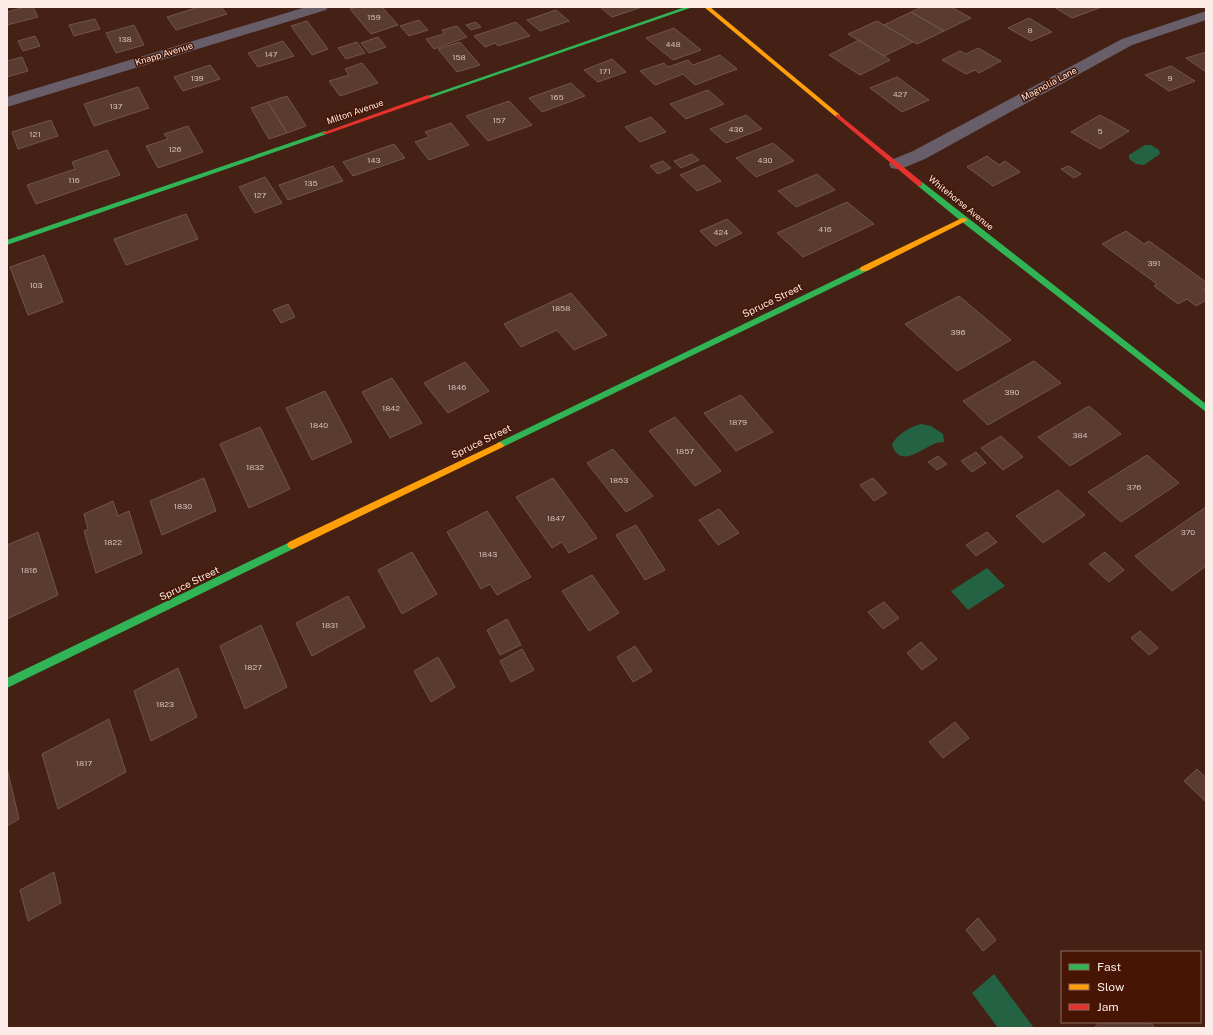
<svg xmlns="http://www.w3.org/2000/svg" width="1213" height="1035" font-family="'Public Sans',sans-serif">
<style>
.water{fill:#236343}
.building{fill:#5a3b30;stroke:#72554a}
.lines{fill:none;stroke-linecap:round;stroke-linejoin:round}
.street{fill:#675e6a;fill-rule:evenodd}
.fast{fill:#30b455;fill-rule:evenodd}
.slow{fill:#ff9f0a;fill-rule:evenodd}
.jam{fill:#e5322d;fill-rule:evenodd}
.labels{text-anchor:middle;stroke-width:3;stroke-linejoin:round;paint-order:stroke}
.number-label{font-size:8px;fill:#d4bfb8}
.far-street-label{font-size:9px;fill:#fcebe6;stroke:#461504}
.street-label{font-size:10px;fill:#fcebe6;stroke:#461504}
</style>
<rect width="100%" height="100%" fill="#442114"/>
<!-- water -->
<path class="water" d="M1145 145H1151L1159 150 1160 154 1144 165 1136 164 1129 159V155Z
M921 424 931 426 943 434 944 442C926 441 903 473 892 445 895 436 911 426 921 424Z
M987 568 1005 586 968 610 951 591Z
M994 974 1034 1028H998L972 993Z"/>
<!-- building -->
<path class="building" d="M25 7H33L38 17 7 25V12Z
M199 7H221L227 14 176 30 167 17Z
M358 7H382L398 25 371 34 350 9Z
M600 7H642L612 17Z
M922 7H951L971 18 944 31 911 12Z
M1054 7H1102L1072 18Z
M556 10 569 21 540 31 527 20Z
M911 12 944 31 917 44 884 25Z
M1029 18 1052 32 1031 41 1008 28Z
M95 19 100 29 74 36 69 25Z
M419 20 428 30 409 36 400 26Z
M307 21 328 49 312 55 291 26Z
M877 21 884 25 913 42 884 56 848 34Z
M476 22 481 27 471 30 466 25Z
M516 22 530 36 498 46 495 43 485 47 474 36Z
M134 25 144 45 116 53 106 33Z
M457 26 467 37 434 49 426 39 444 34 442 30Z
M674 28 701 50 673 60 646 38Z
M35 36 40 46 23 51 18 41Z
M378 37 386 47 369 53 361 43Z
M859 40 884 56 890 60 860 75 829 55Z
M283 41 294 56 258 67 248 53Z
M357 42 365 53 346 59 338 48Z
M460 42 480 65 457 72 438 49Z
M978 48 1001 61 979 73 975 70 966 74 942 60 960 51 966 54Z
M1206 52V72L1186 58Z
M720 55 737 69 695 85 683 74 655 85 640 71 664 63 668 67 688 60 693 65Z
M22 57 28 71 7 77V61Z
M612 59 626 72 598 82 584 70Z
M362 63 378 83 340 96 329 81 349 75 345 69Z
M210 65 220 79 183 91 174 77Z
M1171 66 1195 81 1169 91 1145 75Z
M897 77 929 100 902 112 870 88Z
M571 83 585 96 542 112 529 98Z
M138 87 149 108 94 126 84 104Z
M708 90 724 104 686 119 670 104Z
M287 96 306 126 287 133 268 102Z
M509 101 532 125 488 141 466 116Z
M268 102 287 133 269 139 251 108Z
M746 115 762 129 726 143 710 129Z
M1100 115 1129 131 1100 149 1071 132Z
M651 117 666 132 640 142 625 127Z
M51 120 58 136 18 149 12 132Z
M451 123 469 145 429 160 415 142 429 137 425 132Z
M188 126 203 152 158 168 146 146 168 139 164 134Z
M773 143 794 161 756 177 736 158Z
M394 144 405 158 353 176 343 162Z
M107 150 120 175 36 204 27 185 75 169 72 162Z
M692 154 699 160 681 168 674 161Z
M987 156 999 165 1005 161 1020 172 993 186 967 167Z
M663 161 671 168 658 174 650 166Z
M704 165 721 181 697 191 680 175Z
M333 166 343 181 288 200 279 185Z
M1069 166 1081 174 1074 178 1061 169Z
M817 174 835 190 796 207 778 191Z
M265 177 282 203 255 213 239 187Z
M847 202 874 224 803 257 777 233Z
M186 214 198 239 126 265 114 239Z
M727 219 742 233 715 246 700 231Z
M1126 231 1144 244 1149 241 1206 282V288L1204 289 1206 290V300L1196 306 1187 299 1178 304 1154 286 1157 284 1102 244Z
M44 255 63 302 28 315 10 267Z
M571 293 607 335 574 350 557 330 521 347 504 324Z
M959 296 1011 340 957 371 905 324Z
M288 304 295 317 281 323 273 310Z
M1034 361 1061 383 988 425 963 401Z
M465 362 489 391 448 413 424 383Z
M392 378 422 423 390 438 362 392Z
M325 391 352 442 312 460 286 408Z
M741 395 773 432 736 451 704 413Z
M1089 406 1121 434 1070 466 1038 437Z
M675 417 721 471 695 486 649 431Z
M260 427 290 489 249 508 220 444Z
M1001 436 1023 457 1003 470 981 448Z
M613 449 653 496 626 512 587 463Z
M976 452 986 463 972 472 961 461Z
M1147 455 1179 483 1121 522 1088 492Z
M938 456 947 464 937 470 928 462Z
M204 478 216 511 162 535 150 501Z
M553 478 597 538 569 553 562 542 552 548 516 497Z
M873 478 887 493 874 501 860 485Z
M1058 490 1085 515 1043 543 1016 516Z
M113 501 118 516 129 511 142 553 96 573 84 531 88 529 84 514Z
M1206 507V566L1172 591 1135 556Z
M719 509 739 533 718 545 699 520Z
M487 511 531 577 497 595 490 584 481 589 447 532Z
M636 525 665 570 645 580 616 535Z
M38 532 58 595 7 619V545Z
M987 532 997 542 976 556 966 545Z
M412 552 437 594 402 614 378 570Z
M1105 552 1124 570 1109 582 1089 564Z
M592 575 619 613 589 631 562 591Z
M348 596 365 627 312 656 296 623Z
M884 602 899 618 883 629 868 612Z
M507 619 521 645 500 655 487 630Z
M261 625 287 687 245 709 220 646Z
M1140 631 1158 648 1149 655 1131 638Z
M921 642 937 659 922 670 907 653Z
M635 646 652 671 633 682 617 657Z
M522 649 534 670 511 682 500 661Z
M438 657 455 687 431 702 414 671Z
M178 668 197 717 151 741 134 691Z
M109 719 126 772 58 809 42 754Z
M955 722 969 738 943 758 929 742Z
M7 768 19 819 7 826Z
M1197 769 1206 778V802L1184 781Z
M54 872 61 903 28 921 20 890Z
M978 918 996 940 983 951 966 930Z
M1100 1022H1150L1155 1028H1094Z"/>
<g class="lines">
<!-- street -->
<path class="street" d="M306 7H328L326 10 7 107V97Z
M1206 11V20L1132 45 925 159 903 168 897 169 891 168 889 164 891 160 913 151 1122 39Z"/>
<!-- fast -->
<path class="fast" d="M685 7H693L430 98 425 97Z
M325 131 327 132V134L7 245V240Z
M918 182H922L1206 404V412L962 222 918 186Z
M864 266 867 267V271L503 447H497L496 445 497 443Z
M292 541 295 542 297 545 295 548 7 688V678Z"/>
<!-- slow -->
<path class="slow" d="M704 7H710L840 115V117H836Z
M962 218H964L968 220 867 271H861L860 269 861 267Z
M500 442 504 445 503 447 295 548 292 549 289 548 287 545 289 542Z"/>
<!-- jam -->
<path class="jam" d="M428 95 431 97 430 98 327 134H323L322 133Z
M838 114 922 182V186H918L836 117 835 116Z"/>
</g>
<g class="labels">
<!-- number labels -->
<g class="number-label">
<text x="374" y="20">159</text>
<text x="1030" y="33">8</text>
<text x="125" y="42">138</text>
<text x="673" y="47">448</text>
<text x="271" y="57">147</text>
<text x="459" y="60">158</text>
<text x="605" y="74">171</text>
<text x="197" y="81">139</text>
<text x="1170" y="81">9</text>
<text x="900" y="97">427</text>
<text x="557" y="100">165</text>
<text x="116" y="109">137</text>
<text x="499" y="123">157</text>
<text x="736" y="132">436</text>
<text x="1100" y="134">5</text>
<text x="35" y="137">121</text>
<text x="175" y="152">126</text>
<text x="374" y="163">143</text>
<text x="765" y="163">430</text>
<text x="74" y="183">116</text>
<text x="311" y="186">135</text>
<text x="260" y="198">127</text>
<text x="825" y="232">416</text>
<text x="721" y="235">424</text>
<text x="1154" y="266">391</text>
<text x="36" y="288">103</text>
<text x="561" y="311">1858</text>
<text x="958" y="335">396</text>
<text x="457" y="390">1846</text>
<text x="1012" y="395">390</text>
<text x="391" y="411">1842</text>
<text x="738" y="425">1879</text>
<text x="319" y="428">1840</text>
<text x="1080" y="438">384</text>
<text x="685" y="454">1857</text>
<text x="255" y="470">1832</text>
<text x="619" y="483">1853</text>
<text x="1134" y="490">376</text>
<text x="183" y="509">1830</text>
<text x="556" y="521">1847</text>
<text x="1188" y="535">370</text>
<text x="113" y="545">1822</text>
<text x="488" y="557">1843</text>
<text x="29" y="573">1816</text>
<text x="330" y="628">1831</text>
<text x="253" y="670">1827</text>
<text x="165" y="707">1823</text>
<text x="84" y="766">1817</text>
</g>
<!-- far-street labels -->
<g class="far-street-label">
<text transform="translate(164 54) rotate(-17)" y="3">Knapp Avenue</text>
<text transform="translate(1049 84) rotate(-28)" y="3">Magnolia Lane</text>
<text transform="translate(355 112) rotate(-19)" y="3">Milton Avenue</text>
<text transform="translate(961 203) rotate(39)" y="3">Whitehorse Avenue</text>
</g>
<!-- street labels -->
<g class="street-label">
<text transform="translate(772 300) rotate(-26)" y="4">Spruce Street</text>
<text transform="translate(481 441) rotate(-26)" y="4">Spruce Street</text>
<text transform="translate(189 583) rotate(-26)" y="4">Spruce Street</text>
</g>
</g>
<!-- border -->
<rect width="1213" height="1035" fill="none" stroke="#fcebe6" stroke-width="16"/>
<!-- legend -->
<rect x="1061" y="951" width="140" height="72" fill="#461504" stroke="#8f6b5e"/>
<rect x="1069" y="964" width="20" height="6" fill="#30b455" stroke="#8f6b5e"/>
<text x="1097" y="971" font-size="12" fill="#fcebe6">Fast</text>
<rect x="1069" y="984" width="20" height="6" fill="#ff9f0a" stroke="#8f6b5e"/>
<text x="1097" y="991" font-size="12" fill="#fcebe6">Slow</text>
<rect x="1069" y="1004" width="20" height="6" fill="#e5322d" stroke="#8f6b5e"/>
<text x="1097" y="1011" font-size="12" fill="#fcebe6">Jam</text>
</svg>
